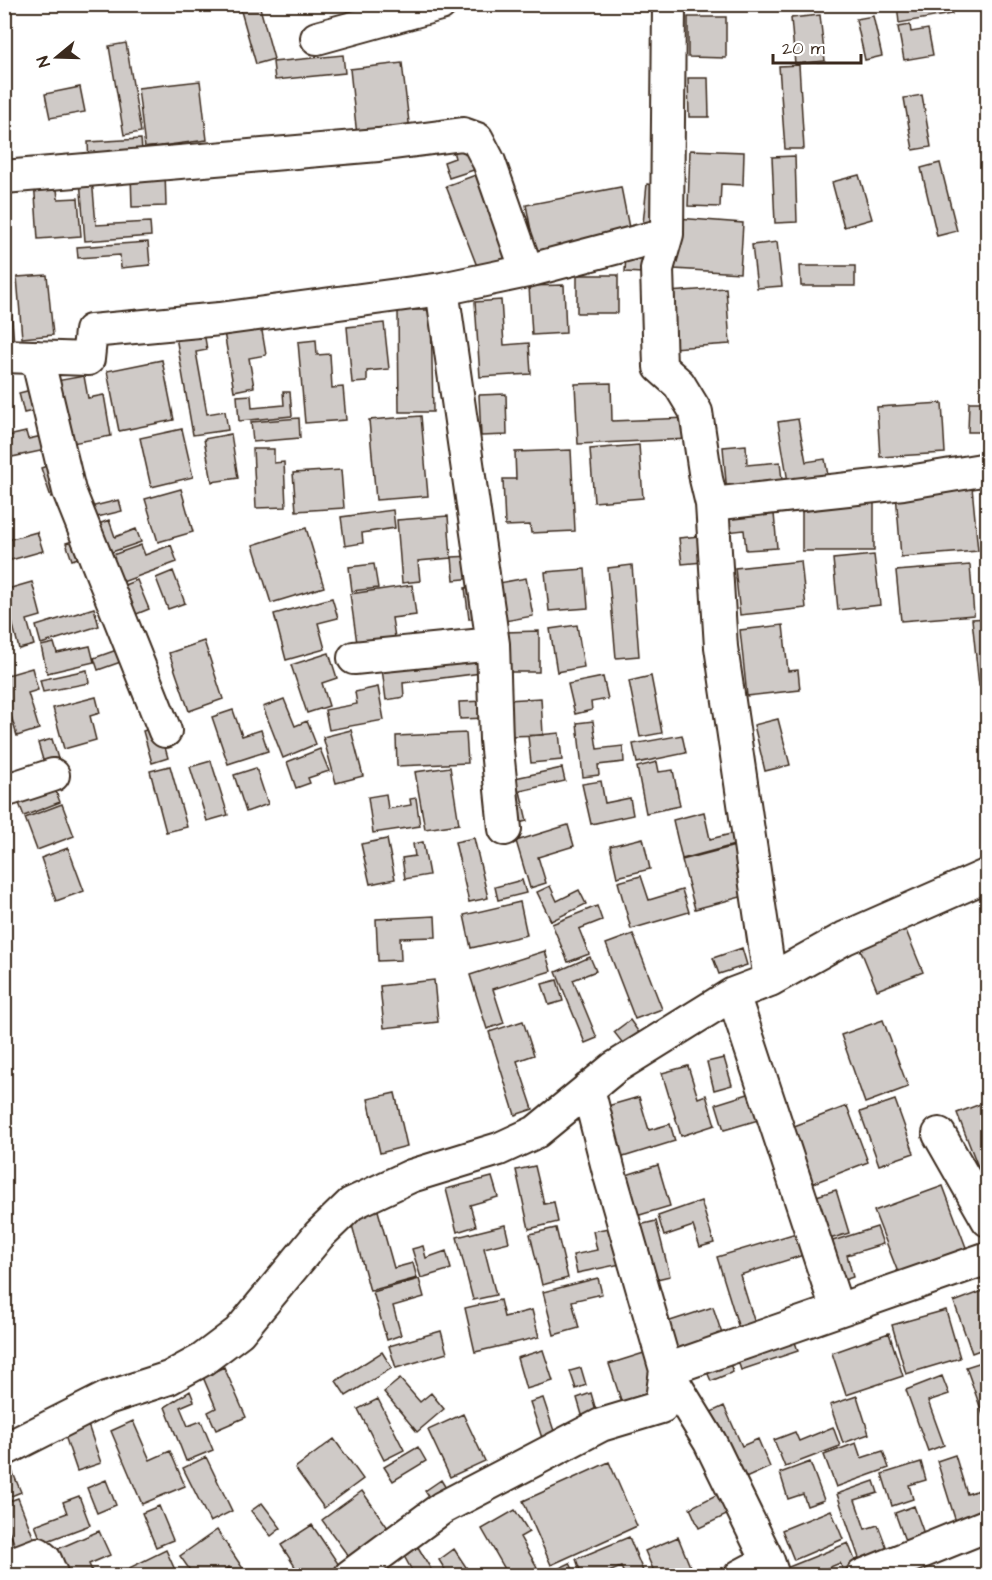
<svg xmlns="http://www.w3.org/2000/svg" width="992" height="1580" font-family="'Architects Daughter',sans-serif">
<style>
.building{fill:#cfcac7;stroke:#3b2a1e;stroke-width:1.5}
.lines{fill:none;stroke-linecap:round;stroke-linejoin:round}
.minor-casing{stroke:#3b2a1e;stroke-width:36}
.minor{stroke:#fff;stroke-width:32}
</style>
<rect width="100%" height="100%" fill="#fff"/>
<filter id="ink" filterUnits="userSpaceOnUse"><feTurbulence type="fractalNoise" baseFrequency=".0167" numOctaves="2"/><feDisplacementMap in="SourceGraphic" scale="12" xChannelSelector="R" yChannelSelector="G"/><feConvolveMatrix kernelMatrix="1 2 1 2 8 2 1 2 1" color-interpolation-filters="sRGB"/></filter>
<g filter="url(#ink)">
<!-- building -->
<path class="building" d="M239 4H259L274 59 256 64Z
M790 4H829V6Z
M897 4H950L952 14 899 23Z
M820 15 825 61 795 64 791 18Z
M873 16 882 56 865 60 856 19Z
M688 17H726V58L688 57Z
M910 25 911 32 928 29 933 55 904 60 898 27Z
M126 43 141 132 124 135 109 46Z
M343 55 345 73 275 80 273 62Z
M402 63 410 131 357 136 350 69Z
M799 65 804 149H785L779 66Z
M4 77 9 101 4 102Z
M688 78H708L709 117H689Z
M200 81 207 140 145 148 138 88Z
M80 87 85 112 50 118 45 94Z
M922 95 931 147 913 150 904 98Z
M4 128 12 165 4 166Z
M470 138 480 168 449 178 444 162 455 158 451 144Z
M141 139 143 161 89 164 88 142Z
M690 150 744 152 743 185 721 184 720 207 688 206Z
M795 156 797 222 775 223 772 157Z
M940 163 957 231 937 236 921 168Z
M165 171 166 206 132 207 131 173Z
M481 173 515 260 480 274 446 186Z
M859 175 872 219 844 227 832 182Z
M92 178 96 225 150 222 151 236 85 241 80 180Z
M56 179 58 199 78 198 81 236 38 239 34 180Z
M6 182 10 204 4 205V183Z
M647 184 661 186 656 225 643 224Z
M621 187 630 233 535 251 526 205Z
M677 218 743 223 740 273 674 269Z
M148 242 150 265 121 268 120 255 78 258 77 247Z
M777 242 782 286 757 288 752 245Z
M626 254 643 255 642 273 625 272Z
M7 259 14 344 4 345V260Z
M800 266H855V286H801Z
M47 275 53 335 22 338 17 277Z
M577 275H618V313H577Z
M564 285 566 333 532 335 529 286Z
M726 288 730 344 672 348 668 292Z
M501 300 504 345 529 343 531 374 480 377 475 302Z
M398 310H431L433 412H399Z
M384 323 389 369 367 371V382L352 383 347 327Z
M261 325 266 355 249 358 254 387 234 391 224 332Z
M203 326 207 350 196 352 207 414 225 411 228 430 193 435 175 331Z
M316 340 317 355 330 354 332 388 343 387 346 420 305 423 298 342Z
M162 360 174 420 119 431 107 371Z
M84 376 88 398 104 395 111 436 67 444 56 381Z
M611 383 612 421 688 418 689 439 578 444 575 384Z
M31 390 37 410 24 413 19 393Z
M283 392H290L292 416 239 421 237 396 251 395 252 408 284 405Z
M506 394 507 435 481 436 479 395Z
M969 402H988V432H968Z
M942 403 945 453 880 457 877 407Z
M421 416 428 496 376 500 369 420Z
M299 418 300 438 253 442 251 422Z
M798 419 806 462 825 459 829 481 789 488 778 422Z
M182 429 193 477 151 487 140 438Z
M26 432 28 439 47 435 50 449 12 457 8 436Z
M231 434 238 478 212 482 204 439Z
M639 445 643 498 594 502 590 449Z
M746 445 747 465 780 462 783 489 727 494 723 447Z
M253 449H274V463L284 462 286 507 256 508Z
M571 450 575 531 531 533 530 525 505 526 503 479H516L515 452Z
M53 464 63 494 51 497 41 468Z
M341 470 344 508 296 511 293 473Z
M972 487 978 551 901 557 896 493Z
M181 489 193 532 158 542 145 499Z
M119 500 122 511 93 518 90 507Z
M773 502 777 548 746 550 744 530 727 532 725 506Z
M802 503H874V551H802Z
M393 510 395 528 362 533 363 543 345 546 341 517Z
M448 516 451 558 418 561 420 581 402 583 397 520Z
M109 520 115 537 136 529 141 542 106 554 96 525Z
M306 528 324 587 271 603 253 545Z
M37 532 43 551 4 562V541Z
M700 536 703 562 682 564 679 538Z
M79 539 84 556 72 560 66 543Z
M141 545 145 555 171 545 177 562 117 584 107 557Z
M874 555 880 605 838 610 833 559Z
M473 556 475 578 454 580 452 557Z
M801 561 806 608 740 615 735 568Z
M374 564 378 588 352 591 349 567Z
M632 565 639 656 616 658 608 568Z
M970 565 974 615 901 621 896 571Z
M585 569 588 608 549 611 545 572Z
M173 571 185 603 168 609 156 578Z
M526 578 533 616 505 621 499 583Z
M137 580 149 609 129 617 117 588Z
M32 582 41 616 27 620 34 645 19 649 4 590Z
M412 585 416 615 392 618 396 644 358 650 350 594Z
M482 586 486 616 469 619 465 588Z
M332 598 338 618 318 623 325 649 286 660 274 614Z
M94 608 99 626 41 644 36 626Z
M988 618V685L979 686 972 619Z
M577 625 584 667 557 672 550 629Z
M783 625 788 671 798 670 800 690 747 696 740 630Z
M539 631V672H505V632Z
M204 641 223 699 189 711 169 653Z
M54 643 57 653 90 646 94 662 47 673 41 646Z
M128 646 132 658 98 670 94 658Z
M486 648 489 672 403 683 404 697 386 700 381 661Z
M329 653 337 678 322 683 329 706 307 713 291 665Z
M32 668 38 690 28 693 39 729 17 736 4 692V676Z
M87 670 89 683 43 692 40 680Z
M651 676 662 733 640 737 629 681Z
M603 677 608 699 591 702 592 710 575 714 568 684Z
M378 687 384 720 329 730 325 710 357 704 355 692Z
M96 697 100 713 90 716 96 740 64 749 53 708Z
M541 698 543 735 509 736 507 700Z
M284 699 295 726 307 721 316 744 283 758 263 707Z
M486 701 487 718 460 719 459 702Z
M233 710 242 736 261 730 268 751 228 764 212 717Z
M778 719 790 765 765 771 754 725Z
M593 721 597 749 623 746 624 762 598 765 599 775 583 777 577 723Z
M159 726 168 758 152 763 143 731Z
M351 730 363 776 336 783 323 737Z
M466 733 468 763 397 766 396 736Z
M559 733 562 760 531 763 528 736Z
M682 735 686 753 637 763 633 744Z
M52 739 59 762 45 767 38 743Z
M320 749 329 771 308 778 310 783 296 788 287 762Z
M211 761 228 815 207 821 190 767Z
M657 762 659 772 673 770 680 806 646 813 637 767Z
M170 766 187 827 166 832 150 771Z
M450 767 459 824 425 829 415 772Z
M256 768 268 804 246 812 234 775Z
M562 768 565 781 520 791 527 821 511 825 501 781Z
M51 779 60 802 24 816 15 793Z
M601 781 605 803 630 798 633 815 591 824 582 784Z
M386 794 388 809 411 805 410 799 416 798 420 826 373 833 368 797Z
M62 804 74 836 37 850 25 818Z
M704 812 710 839 735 833 738 844 682 859 673 820Z
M568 825 574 846 538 857 546 883 530 888 516 841Z
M474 838 488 898 469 902 455 842Z
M643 838 650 869 617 877 610 846Z
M387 839 395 879 370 884 361 844Z
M423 842 429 875 405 879 402 858 415 856 413 844Z
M739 845 752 894 695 909 682 860Z
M68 848 84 891 56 901 41 858Z
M641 876 649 900 682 890 689 912 631 929 618 882Z
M522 880 526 893 498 900 495 887Z
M550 886 557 901 579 890 586 904 551 921 537 892Z
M520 902 527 935 471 948 464 915Z
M597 906 602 920 579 929 589 954 568 962 552 924Z
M435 916 436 937 400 938 401 960 378 961 376 919Z
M903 923 923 972 877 990 857 941Z
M633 934 662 1009 635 1019 606 944Z
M742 948 747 965 719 974 713 958Z
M545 951 551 971 493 989 504 1023 487 1029 470 975Z
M590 957 596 971 573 980 597 1038 585 1043 556 972Z
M434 980 438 1022 384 1028 380 986Z
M557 980 563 1001 549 1005 542 984Z
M630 1020 640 1034 625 1046 614 1032Z
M883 1020 908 1087 865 1103 841 1035Z
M523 1021 534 1055 517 1061 533 1109 515 1115 489 1032Z
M724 1058 732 1085 714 1090 707 1062Z
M688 1066 698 1098 706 1095 715 1125 681 1136 662 1073Z
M764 1089 772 1116 724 1130 716 1104Z
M395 1093 407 1146 380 1153 368 1099Z
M639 1097 649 1130 670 1124 675 1141 620 1158 604 1107Z
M895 1100 914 1153 879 1165 860 1112Z
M988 1101V1181L984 1182 957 1113Z
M847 1106 868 1162 811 1184 789 1128Z
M658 1165 670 1206 633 1217 620 1177Z
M535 1166 544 1204 554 1202 558 1222 529 1229 516 1170Z
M492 1177 498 1197 470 1205 476 1226 457 1232 446 1189Z
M943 1186 967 1250 899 1275 874 1211Z
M836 1190 849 1233 823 1241 810 1198Z
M701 1201 714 1243 700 1247 693 1226 664 1236 658 1216Z
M377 1207 394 1268 413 1263 417 1278 370 1291 349 1214Z
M656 1221 670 1276 644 1282 631 1227Z
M505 1225 509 1242 484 1248 496 1295 473 1300 457 1237Z
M614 1227 621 1264 577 1273 573 1255 597 1250 593 1231Z
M877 1227 883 1244 847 1255 853 1277 835 1283 823 1244Z
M556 1228 568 1278 542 1285 530 1234Z
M803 1231 810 1253 740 1275 757 1330 741 1335 717 1257Z
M423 1246 426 1258 446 1251 451 1269 421 1278 412 1249Z
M598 1278 602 1294 572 1301 579 1328 554 1335 543 1292Z
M419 1279 424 1297 393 1306 401 1335 387 1340 373 1292Z
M988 1289V1347L972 1353 954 1302Z
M500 1300 504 1317 532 1310 539 1337 475 1352 465 1308Z
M713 1307 723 1337 671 1354 661 1324Z
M946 1310 960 1358 906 1374 892 1325Z
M441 1331 447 1353 396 1368 389 1346Z
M792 1333 798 1351 741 1370 735 1352Z
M889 1333 903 1376 846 1395 832 1353Z
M543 1350 553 1381 526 1389 517 1358Z
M382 1352 392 1368 346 1396 336 1381Z
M644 1353 658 1395 623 1406 609 1364Z
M728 1358 733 1372 711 1381 705 1367Z
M988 1360V1429L966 1367Z
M224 1367 246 1417 216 1430 208 1412 216 1408 203 1377Z
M581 1368 586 1385 576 1389 570 1371Z
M942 1376 949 1394 928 1401 944 1445 928 1451 906 1390Z
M400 1379 420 1402 431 1393 444 1409 417 1432 384 1392Z
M190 1391 194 1401 180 1407 188 1426 201 1421 213 1450 186 1461 165 1407Z
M591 1393 599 1421 585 1425 577 1398Z
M857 1396 869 1434 843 1443 830 1405Z
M543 1398 555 1434 542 1438 530 1402Z
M378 1399 404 1450 384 1460 358 1409Z
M724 1406 742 1446 758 1439 770 1467 739 1481 709 1413Z
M463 1414 485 1461 450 1477 428 1430Z
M86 1419 101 1463 77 1471 62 1427Z
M133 1421 150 1460 170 1451 185 1486 142 1504 111 1431Z
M833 1427 840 1446 785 1467 774 1440 795 1432 799 1441Z
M334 1439 363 1479 324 1508 295 1468Z
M856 1443 861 1458 883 1451 889 1468 836 1487 824 1455Z
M418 1447 426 1461 393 1481 384 1467Z
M955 1455 967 1494 982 1489 988 1505V1512L956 1522 937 1461Z
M206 1457 232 1511 210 1522 183 1468Z
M8 1461 21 1492 4 1499V1463Z
M609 1462 637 1526 551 1565 523 1501Z
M810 1462 824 1500 807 1506 803 1494 788 1499 780 1473Z
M921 1462 926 1480 909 1485 913 1499 892 1506 882 1474Z
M106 1480 116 1505 97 1513 87 1488Z
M441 1480 449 1493 433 1503 425 1491Z
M874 1481 878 1493 855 1500 865 1529 878 1525 889 1554 861 1564 837 1494Z
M362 1491 393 1535 354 1564 322 1520Z
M724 1491 733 1512 699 1528 690 1508Z
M79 1496 90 1525 42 1543 35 1525 67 1513 63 1502Z
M18 1498 36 1544 17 1551 4 1517V1503Z
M262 1503 281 1528 271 1536 251 1511Z
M159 1506 173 1540 156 1547 142 1513Z
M914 1506 927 1542 908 1549 895 1513Z
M515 1510 529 1532 520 1537 537 1567 523 1576H509L482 1529Z
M831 1510 843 1539 794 1560 782 1530Z
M312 1525 341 1568 330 1576H301L281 1545Z
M217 1530 248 1576H235L229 1567 219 1576H194L180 1556Z
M99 1531 110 1555 89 1564 94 1576H64L53 1551Z
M629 1537 645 1576H625L621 1567 599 1576H582L576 1559Z
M678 1537 694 1576H656L645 1551Z
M848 1543 859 1570 845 1575 840 1563 809 1576H781L779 1571Z
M418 1547 435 1576H415L404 1556Z
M454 1549 472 1576H449L439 1560Z
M166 1550 175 1570 164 1576H125L123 1571Z
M570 1563 576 1576H543Z"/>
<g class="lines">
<!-- minor casing -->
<g class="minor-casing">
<path id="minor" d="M669 4 667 234 657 269 660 367 679 384 696 412 706 479 712 504 721 647 770 980
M317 38 440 4
M4 177 378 145 463 134 477 139 489 162 527 271
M442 289 493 644 496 740 505 829
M4 356 88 359 91 331 220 319 442 289 527 271 667 234
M37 357 69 491 165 731
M712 504 903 483 988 469
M354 658 493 644
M4 791 53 775
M733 994 837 1309
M939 1134 988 1220
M4 1450 107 1398 169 1378 202 1360 239 1332 319 1235 351 1204 411 1176 499 1149 536 1132 614 1068 733 994 770 980 845 938 988 875
M768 1561 710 1442 666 1370 988 1258
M4 1567 38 1554 45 1560 52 1576
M350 1576 442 1508 601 1425 661 1407 666 1370 609 1172 588 1089
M740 1576 768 1561 773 1576
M862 1576 988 1525"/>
</g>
<!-- minor -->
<use href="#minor" class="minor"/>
</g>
</g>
<!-- margin -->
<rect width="992" height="1580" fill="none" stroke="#fff" stroke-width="24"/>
<rect x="12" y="12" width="968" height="1556" fill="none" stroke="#3b2a1e" stroke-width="2" filter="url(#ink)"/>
<!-- north arrow -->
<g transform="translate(57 57) rotate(251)" stroke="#ffffff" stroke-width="4.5" paint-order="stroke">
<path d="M0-4.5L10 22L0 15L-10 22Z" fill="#3b2a1e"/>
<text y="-9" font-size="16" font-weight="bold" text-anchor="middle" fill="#3b2a1e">N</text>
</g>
<!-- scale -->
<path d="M773 54v9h88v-9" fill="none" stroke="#3b2a1e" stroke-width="3"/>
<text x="782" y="54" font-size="18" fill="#3b2a1e" stroke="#ffffff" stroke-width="4.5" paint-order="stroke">20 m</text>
</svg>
